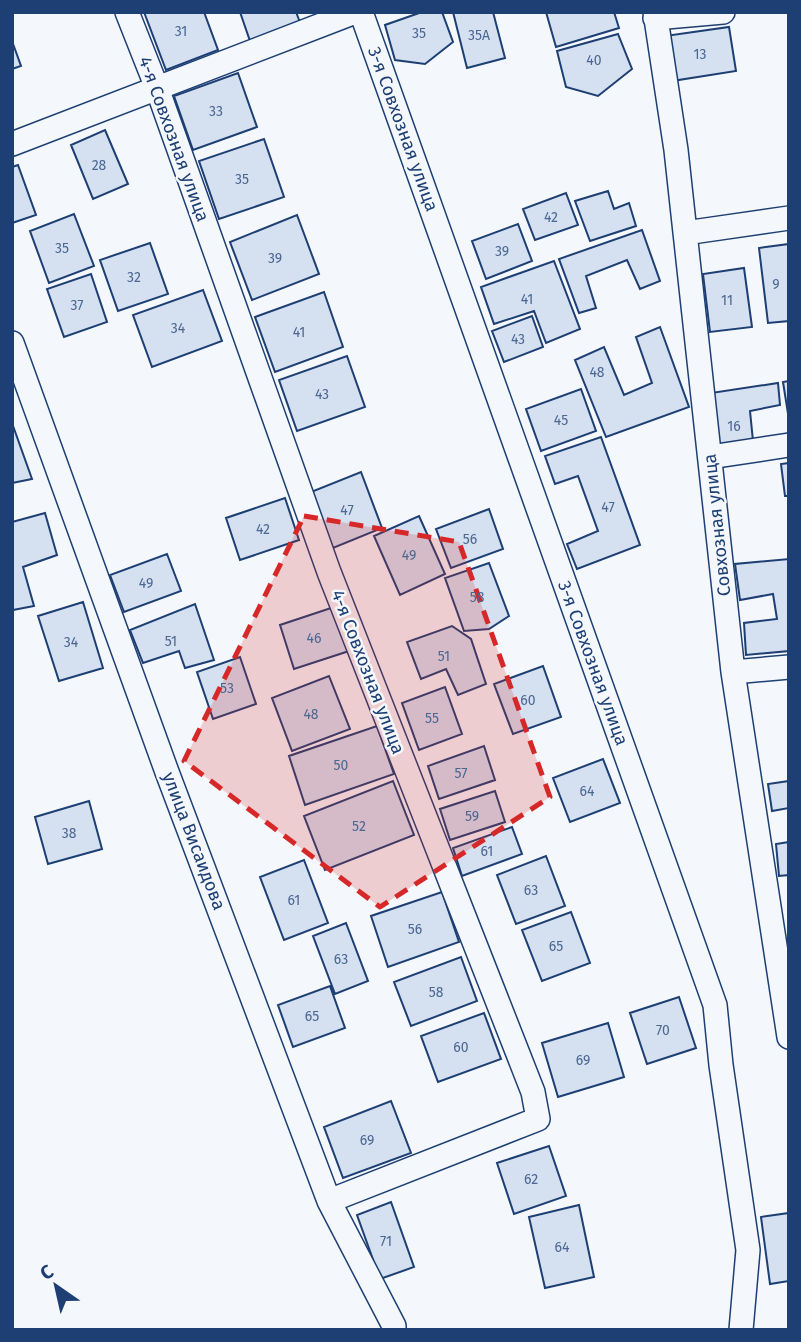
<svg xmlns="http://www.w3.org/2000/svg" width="801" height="1342" font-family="'Fira Sans',sans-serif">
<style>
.building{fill:#d5e0f0;stroke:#1d3f73;stroke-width:2}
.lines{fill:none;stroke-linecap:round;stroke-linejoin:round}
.street-casing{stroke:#1d3f73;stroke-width:26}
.street{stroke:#f4f7fb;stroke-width:23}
.marked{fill:#d62828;fill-opacity:0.2;stroke:#d62828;stroke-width:5;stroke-dasharray:14 9;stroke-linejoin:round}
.labels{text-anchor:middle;stroke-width:5;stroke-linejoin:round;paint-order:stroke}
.number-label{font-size:14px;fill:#4b6792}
.street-label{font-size:18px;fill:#1d3f73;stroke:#f4f7fb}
</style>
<rect width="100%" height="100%" fill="#f4f7fb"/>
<!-- building -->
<path class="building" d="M144 12H204L218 50 166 70Z
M240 12H296L301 25 250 41Z
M422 12H442L453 42 425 64 395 60 385 25Z
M453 12H493L505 58 467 68Z
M546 12H614L619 28 556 47Z
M729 27 736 71 672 81 665 36Z
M618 34 632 69 598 96 566 87 557 51Z
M12 41 21 66 12 69Z
M238 73 257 127 193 150 174 96Z
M105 130 128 184 93 199 71 145Z
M264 139 284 197 219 219 199 161Z
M18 165 36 215 12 223V167Z
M608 191 614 209 629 203 636 226 590 241 575 201Z
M566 193 578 225 535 240 523 209Z
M74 214 94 266 49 283 30 231Z
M297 215 319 274 252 300 230 242Z
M518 224 532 261 486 279 472 241Z
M642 230 660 281 640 289 627 260 586 276 596 308 579 313 559 259Z
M150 243 168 294 118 311 100 260Z
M789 244V321L768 323 759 248Z
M554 261 580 329 546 343 534 311 494 324 481 287Z
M744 268 752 327 710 332 703 274Z
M91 274 107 322 64 337 47 289Z
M203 290 222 341 152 367 133 315Z
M324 292 343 347 275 372 255 317Z
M532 316 543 347 504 362 492 331Z
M660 327 689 407 606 437 575 360 604 347 624 395 652 383 636 337Z
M347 356 365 407 297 431 279 380Z
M789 381V420L783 382Z
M778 383 780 405 750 411 753 441 719 447 711 393Z
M581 389 596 431 541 451 526 409Z
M12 423 32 479 12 483Z
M601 437 640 545 577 569 567 544 598 531 578 476 555 484 545 456Z
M789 463V496H785L781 464Z
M361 472 382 528 333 548 311 492Z
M285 498 299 540 240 560 226 518Z
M489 509 503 549 451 568 436 529Z
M45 513 57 555 23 567 34 606 13 610 12 522Z
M419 516 445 574 400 595 374 536Z
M167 554 181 591 124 612 110 575Z
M789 559V651L746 655 744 623 777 619 773 594 740 600 735 564Z
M489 563 509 616 489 629 464 631 445 578Z
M83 602 103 668 59 681 38 616Z
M195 604 214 660 185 668 179 651 143 663 130 630Z
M334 607 349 651 294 669 280 625Z
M452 626 471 639 486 684 458 695 446 669 421 679 407 642Z
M240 657 256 704 213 719 197 672Z
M543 666 561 717 513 734 494 684Z
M329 676 350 729 292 751 272 698Z
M445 687 462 734 419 750 402 703Z
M377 726 394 774 305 805 289 756Z
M484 746 495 780 439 799 428 766Z
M603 759 620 803 570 822 553 778Z
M393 781 414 835 325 870 304 816Z
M789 781V808L772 811 768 784Z
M495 791 505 822 450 840 440 809Z
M89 801 102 849 48 864 35 817Z
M512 827 522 854 462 876 453 848Z
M789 842V875L779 876 776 844Z
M546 856 565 906 516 924 497 875Z
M304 860 328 923 284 940 260 877Z
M442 892 459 942 388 967 371 916Z
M571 912 590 963 542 981 522 930Z
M346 923 368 981 335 994 313 936Z
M461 957 477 1001 411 1026 394 982Z
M330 986 345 1028 293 1047 278 1005Z
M679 997 696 1048 647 1064 630 1013Z
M484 1013 501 1059 438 1082 421 1036Z
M608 1023 624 1077 558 1097 542 1043Z
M391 1101 411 1153 343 1178 324 1127Z
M549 1146 566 1196 514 1214 497 1163Z
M391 1202 414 1267 380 1279 357 1215Z
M579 1205 594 1277 545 1288 529 1217Z
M789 1213V1281L770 1284 761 1217Z"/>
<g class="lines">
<!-- street casing -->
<g class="street-casing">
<path id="street" d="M127 12 157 88 329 572 533 1092 538 1119 329 1201
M361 12 715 1005 721 1065 748 1250 741 1330
M655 12 676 150 733 672 789 1037
M655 18 723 12
M12 144 355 12
M685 233 789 218
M12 343 167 772 329 1201 394 1326V1330
M710 457 789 445
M733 672 789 667"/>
</g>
<!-- street -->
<use href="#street" class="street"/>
</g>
<!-- marked area -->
<path class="marked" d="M304 516 459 542 550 797 380 907 184 761Z"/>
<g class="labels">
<!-- number labels -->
<g class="number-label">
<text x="181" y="36">31</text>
<text x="419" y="38">35</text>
<text x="479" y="40">35А</text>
<text x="700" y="59">13</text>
<text x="594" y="65">40</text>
<text x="216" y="116">33</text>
<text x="99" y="170">28</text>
<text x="242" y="184">35</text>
<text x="551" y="222">42</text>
<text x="62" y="253">35</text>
<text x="502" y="256">39</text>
<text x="275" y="263">39</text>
<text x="134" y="282">32</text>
<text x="776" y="289">9</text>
<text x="527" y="304">41</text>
<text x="727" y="305">11</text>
<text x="77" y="310">37</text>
<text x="178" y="333">34</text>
<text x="299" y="337">41</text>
<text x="518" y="344">43</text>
<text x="597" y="377">48</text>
<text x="322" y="399">43</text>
<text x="561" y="425">45</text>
<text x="734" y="431">16</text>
<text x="608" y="512">47</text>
<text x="347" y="515">47</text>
<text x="263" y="534">42</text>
<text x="470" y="544">56</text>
<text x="409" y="560">49</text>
<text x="146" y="588">49</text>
<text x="477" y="602">58</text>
<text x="314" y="643">46</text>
<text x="171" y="646">51</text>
<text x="71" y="647">34</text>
<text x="444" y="661">51</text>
<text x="227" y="693">53</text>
<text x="528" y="705">60</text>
<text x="311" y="719">48</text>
<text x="432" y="723">55</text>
<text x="341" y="770">50</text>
<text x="461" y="778">57</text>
<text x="587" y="796">64</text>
<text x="472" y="821">59</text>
<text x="359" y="831">52</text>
<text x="69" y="838">38</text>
<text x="487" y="856">61</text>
<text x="531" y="895">63</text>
<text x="294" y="905">61</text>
<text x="415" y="934">56</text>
<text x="556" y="951">65</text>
<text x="341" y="964">63</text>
<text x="436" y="997">58</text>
<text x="312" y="1021">65</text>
<text x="663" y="1035">70</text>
<text x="461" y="1052">60</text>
<text x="583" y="1065">69</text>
<text x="367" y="1145">69</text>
<text x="531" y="1184">62</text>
<text x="386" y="1246">71</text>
<text x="562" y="1252">64</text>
</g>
<!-- street labels -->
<g class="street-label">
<text transform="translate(403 129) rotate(70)" y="6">3-я Совхозная улица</text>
<text transform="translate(174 139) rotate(70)" y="6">4-я Совхозная улица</text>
<text transform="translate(717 525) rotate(-96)" y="6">Совхозная улица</text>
<text transform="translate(593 663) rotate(70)" y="6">3-я Совхозная улица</text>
<text transform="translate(368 672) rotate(69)" y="6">4-я Совхозная улица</text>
<text transform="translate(194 841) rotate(69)" y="6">улица Висаидова</text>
</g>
</g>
<!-- border -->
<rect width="801" height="1342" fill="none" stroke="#1d3f73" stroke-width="28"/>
<!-- north arrow -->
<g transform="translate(56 1286) rotate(326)" stroke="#f4f7fb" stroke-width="5" paint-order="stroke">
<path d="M0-5L12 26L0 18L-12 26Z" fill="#1d3f73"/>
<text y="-10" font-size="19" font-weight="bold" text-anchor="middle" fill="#1d3f73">С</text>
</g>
</svg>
